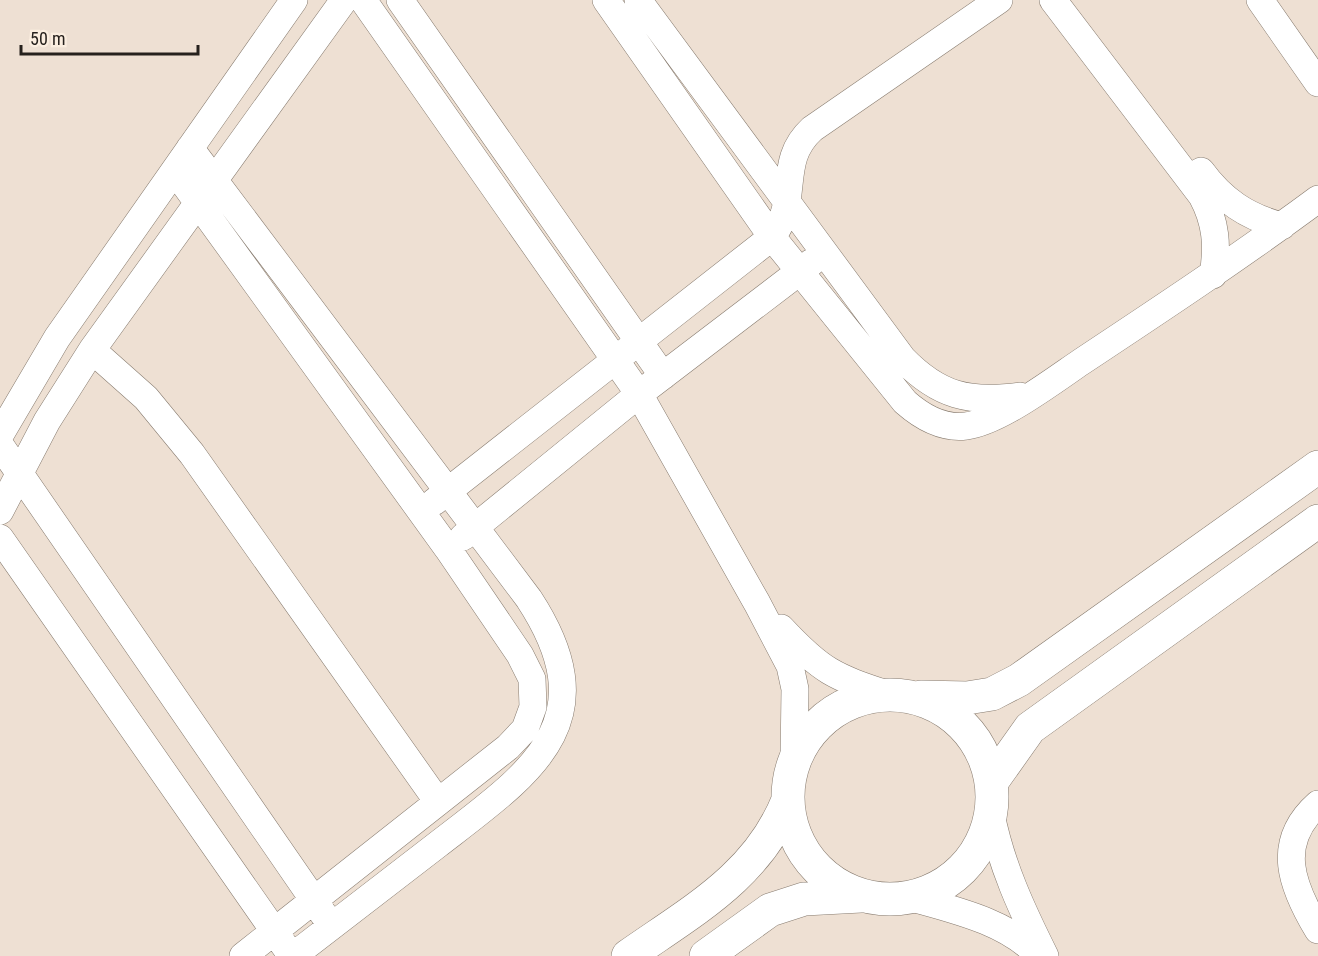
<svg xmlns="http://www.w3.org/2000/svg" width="1318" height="956" font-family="'Roboto Condensed',sans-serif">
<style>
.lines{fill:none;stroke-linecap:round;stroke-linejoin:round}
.street-casing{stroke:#877b6f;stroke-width:28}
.secondary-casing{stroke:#877b6f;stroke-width:34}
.street{stroke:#fff;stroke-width:27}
.secondary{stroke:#fff;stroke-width:33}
</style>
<rect width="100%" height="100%" fill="#eee0d3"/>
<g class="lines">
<!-- street casing -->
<g class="street-casing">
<path id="street" d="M363 0 639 394 757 603 790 666 795 689 794 762
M400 0 663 376
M606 0 772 237 905 402C922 417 942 429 966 426 999 422 1053 381 1081 362 1161 309 1241 256 1318 199
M638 0 903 359C939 396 969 403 1020 396
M1053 0 1202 196C1216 222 1218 246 1213 275
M1260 0 1318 83
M190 148 529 599C610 723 530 773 437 845 389 882 341 919 293 956
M175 171 448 549 520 655 532 679 533 707 525 729 508 747 243 956
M1201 171C1222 200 1247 217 1282 226
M92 350 146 398 192 454 438 802
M0 435 57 338 294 0
M0 445 324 915
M434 502 772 237C801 199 776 162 812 129L999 0
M0 511 47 421 92 350 344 0
M463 537 639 394 812 262
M0 538 286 948
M781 628C821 671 834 677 890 695
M1318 804C1274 843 1292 887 1318 930
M991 814C1001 865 1022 910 1045 956
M912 898C955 910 1008 922 1039 956"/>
</g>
<!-- secondary casing -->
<g class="secondary-casing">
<path id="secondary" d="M788 797a102 102 0 1 1 204 0a102 102 0 1 1-204 0Z
M921 697 967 698 992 694 1019 680 1318 467
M991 783 1030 728 1318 521
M628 956C692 911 758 876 788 800
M706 956 770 910 804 899 861 896"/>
</g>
<!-- street -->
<use href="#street" class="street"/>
<!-- secondary -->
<use href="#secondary" class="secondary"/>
</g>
<!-- scale -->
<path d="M21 45v9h177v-9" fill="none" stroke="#26211d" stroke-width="3"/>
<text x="30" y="45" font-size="18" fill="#26211d" stroke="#fbeee0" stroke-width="4.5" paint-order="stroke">50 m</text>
</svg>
